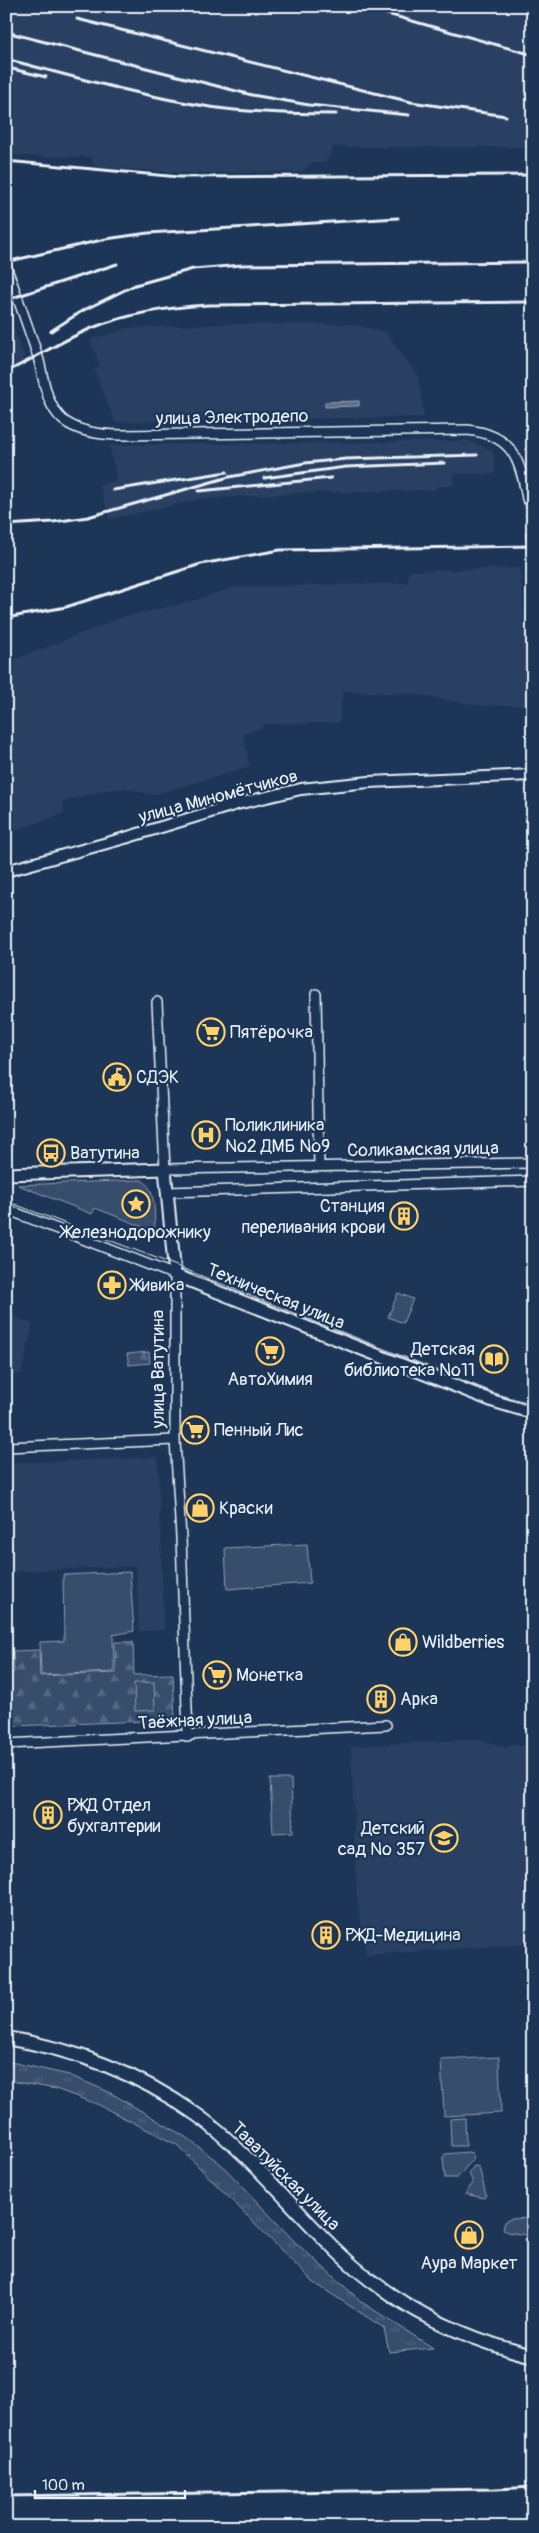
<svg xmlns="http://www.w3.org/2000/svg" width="539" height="2533" font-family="Pangolin,sans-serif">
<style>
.built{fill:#2a4162}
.grass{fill:url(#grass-tufts);stroke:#909fb2}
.forest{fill:url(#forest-firs);stroke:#909fb2}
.park{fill:#374d6c;stroke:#909fb2}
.water{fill:#5d7089;stroke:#95a4b5}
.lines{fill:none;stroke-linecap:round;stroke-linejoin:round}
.minor-tunnel{stroke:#3b516f;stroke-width:9;stroke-dasharray:9 4.5;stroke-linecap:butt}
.minor-casing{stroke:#e8f1f8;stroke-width:12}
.tertiary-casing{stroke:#e8f1f8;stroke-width:14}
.secondary-casing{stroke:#e8f1f8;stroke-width:15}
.primary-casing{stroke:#e8f1f8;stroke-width:16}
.minor{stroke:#1d3557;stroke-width:9}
.tertiary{stroke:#1d3557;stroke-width:10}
.secondary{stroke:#1d3557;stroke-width:11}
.primary{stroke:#1d3557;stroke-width:12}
.tram{stroke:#e8f1f8;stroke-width:1}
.rail{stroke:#e8f1f8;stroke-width:3}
.labels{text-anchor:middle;stroke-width:4.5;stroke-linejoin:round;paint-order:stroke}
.street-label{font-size:18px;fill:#e8f1f8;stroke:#1d3557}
.poi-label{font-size:18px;fill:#e8f1f8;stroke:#1d3557;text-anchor:start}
</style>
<defs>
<pattern id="grass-tufts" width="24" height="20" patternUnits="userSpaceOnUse" patternTransform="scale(1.25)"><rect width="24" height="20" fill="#374d6c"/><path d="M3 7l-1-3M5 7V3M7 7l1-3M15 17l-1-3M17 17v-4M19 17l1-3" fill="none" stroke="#546782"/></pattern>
<pattern id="forest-firs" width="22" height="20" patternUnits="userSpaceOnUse" patternTransform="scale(1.25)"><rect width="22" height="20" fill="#374d6c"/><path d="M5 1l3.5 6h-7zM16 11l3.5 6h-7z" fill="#546782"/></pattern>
</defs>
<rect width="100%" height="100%" fill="#1d3557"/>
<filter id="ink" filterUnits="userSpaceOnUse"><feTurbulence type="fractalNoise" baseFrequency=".02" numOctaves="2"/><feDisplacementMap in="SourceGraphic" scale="10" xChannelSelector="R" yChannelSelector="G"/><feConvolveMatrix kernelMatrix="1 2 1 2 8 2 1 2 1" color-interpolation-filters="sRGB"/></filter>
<g filter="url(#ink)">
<!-- built -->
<path class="built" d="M6 6H533V147H333L331 155 323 163H312L302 172 186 173 97 167 93 164V157H47L6 155Z
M6 309 27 364 6 376Z
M224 324H350L386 332 418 376 424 417 115 422 94 369 100 366 90 340 128 328Z
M468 441 491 450 494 455 495 474H454L453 486H437L436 490 297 493 202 499 110 519 99 485 117 480 109 445Z
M520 568 532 705 482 706 412 694 343 691 339 723 265 724 261 729 243 733 250 767 152 795 126 788 106 790 62 802 64 813 6 834V663L123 617 189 602 236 587 408 583 409 571Z
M6 1314 33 1324 21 1374 6 1373Z
M158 1457 164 1630 139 1631 136 1566 6 1572V1463Z
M478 1739 508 1748 509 1744 533 1748V1944L366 1955 357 1898 351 1746Z"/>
<!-- grass -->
<path class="grass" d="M6 2061 69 2075 109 2092 184 2136 221 2164 296 2243 363 2303 433 2348 389 2352 384 2328 313 2282 177 2145 99 2105 56 2089 6 2080Z"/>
<!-- forest -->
<path class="forest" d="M149 1352 150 1363 129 1365 127 1354Z
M115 1642H133L134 1675 173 1674 175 1720 11 1726 9 1673 14 1672 13 1651 39 1650 40 1676 116 1673Z"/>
<!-- park -->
<path class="park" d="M141 1180C158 1187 154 1221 155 1237L147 1234 146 1228 95 1208 92 1214 18 1185Z
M398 1293 413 1299 403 1323 388 1317Z
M307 1544 310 1583 227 1589 225 1548Z
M130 1572 134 1631 113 1635 114 1672 41 1675 40 1642 64 1641 63 1575Z
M154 1682 155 1710 135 1711 134 1683Z
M270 1779H291L293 1832 273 1833Z
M499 2057 501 2113 444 2116 441 2060Z
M465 2118 466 2146H451L450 2119Z
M468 2152 472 2153 474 2158 457 2178H445L443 2158 445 2154Z
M474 2166 479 2167 486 2195 484 2198 465 2194 473 2183 469 2173Z
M533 2218V2236L507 2232 503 2229 505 2222 510 2219Z"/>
<!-- water -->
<path class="water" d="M359 401V406L325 407V402Z"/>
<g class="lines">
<!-- minor-tunnel -->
<path class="minor-tunnel" d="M527 499 531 535"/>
<!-- minor casing -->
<g class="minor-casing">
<path id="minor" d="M6 266C17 296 28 326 38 357 44 378 45 404 63 420 78 432 103 435 122 435L468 430C512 435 520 458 527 499
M531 535 533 546
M316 994 319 1167
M157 1002 165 1169 533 1163
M167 1192 533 1181
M6 1209 175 1275V1440L181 1537 188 1737
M6 1447 175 1440
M6 1744 386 1725"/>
</g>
<!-- tertiary casing -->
<g class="tertiary-casing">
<path id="tertiary" d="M6 871 125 838 237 804 301 789 369 782 533 775"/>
</g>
<!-- secondary casing -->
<g class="secondary-casing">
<path id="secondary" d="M6 1174 165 1169 175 1275 493 1401 533 1413"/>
</g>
<!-- primary casing -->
<g class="primary-casing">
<path id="primary" d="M6 2038C77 2050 138 2073 197 2115 251 2154 293 2210 341 2255 395 2306 461 2338 533 2356"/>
</g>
<!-- minor -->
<use href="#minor" class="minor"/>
<!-- tertiary -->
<use href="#tertiary" class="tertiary"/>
<!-- secondary -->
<use href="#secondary" class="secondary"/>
<!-- primary -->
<use href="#primary" class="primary"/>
<!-- tram -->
<path class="tram" d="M6 1201 159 1259 497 1394 533 1404"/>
<!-- rail -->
<path class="rail" d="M359 6 533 55
M77 19 411 102 506 116
M6 32 252 95 309 105 409 115
M6 59C74 77 141 96 210 107 252 113 294 114 336 114
M8 68 46 77
M6 161 179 177 533 175
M6 262 106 239 148 233 398 218
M6 300 117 264
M51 331 82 311 135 285 193 269 242 265 533 262
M6 372C35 358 63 340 92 328 130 313 168 307 209 305L533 302
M264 478 346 467 445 463
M113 490 227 472
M199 491 331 478
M6 525 53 522 88 517 229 477 305 463 346 459 477 455
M6 618 66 607 201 564 280 550 533 546
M6 2496 495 2489 533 2487"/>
</g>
</g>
<!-- icons -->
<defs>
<g id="supermarket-ring" transform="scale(1.4375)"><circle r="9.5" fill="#1d3557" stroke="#ffd166" stroke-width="1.5"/><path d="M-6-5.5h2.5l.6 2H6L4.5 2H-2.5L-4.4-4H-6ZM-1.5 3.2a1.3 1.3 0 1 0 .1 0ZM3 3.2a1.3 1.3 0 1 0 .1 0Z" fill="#ffd166"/></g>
<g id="civic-ring" transform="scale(1.4375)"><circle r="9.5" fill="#1d3557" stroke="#ffd166" stroke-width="1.5"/><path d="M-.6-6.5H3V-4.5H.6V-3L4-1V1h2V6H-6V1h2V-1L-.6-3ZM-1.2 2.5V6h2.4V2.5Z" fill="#ffd166"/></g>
<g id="hospital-ring" transform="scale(1.4375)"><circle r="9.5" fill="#1d3557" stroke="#ffd166" stroke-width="1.5"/><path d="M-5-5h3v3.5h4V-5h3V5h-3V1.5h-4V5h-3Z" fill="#ffd166"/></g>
<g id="bus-ring" transform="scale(1.4375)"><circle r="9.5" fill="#1d3557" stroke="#ffd166" stroke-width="1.5"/><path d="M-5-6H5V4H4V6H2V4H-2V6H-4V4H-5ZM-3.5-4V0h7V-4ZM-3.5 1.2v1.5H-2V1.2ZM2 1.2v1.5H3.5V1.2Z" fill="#ffd166"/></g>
<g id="sight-ring" transform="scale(1.4375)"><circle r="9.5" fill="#1d3557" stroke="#ffd166" stroke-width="1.5"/><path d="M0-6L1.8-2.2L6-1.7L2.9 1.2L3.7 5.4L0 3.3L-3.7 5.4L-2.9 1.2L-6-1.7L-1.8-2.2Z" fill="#ffd166"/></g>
<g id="building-ring" transform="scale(1.4375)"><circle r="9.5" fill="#1d3557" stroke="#ffd166" stroke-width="1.5"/><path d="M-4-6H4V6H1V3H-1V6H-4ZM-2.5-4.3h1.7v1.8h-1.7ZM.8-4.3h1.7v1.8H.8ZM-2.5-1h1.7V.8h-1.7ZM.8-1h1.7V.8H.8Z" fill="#ffd166"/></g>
<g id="pharmacy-ring" transform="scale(1.4375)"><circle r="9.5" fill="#1d3557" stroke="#ffd166" stroke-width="1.5"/><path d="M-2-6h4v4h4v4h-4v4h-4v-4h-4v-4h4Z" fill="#ffd166"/></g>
<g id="library-ring" transform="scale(1.4375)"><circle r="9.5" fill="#1d3557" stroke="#ffd166" stroke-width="1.5"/><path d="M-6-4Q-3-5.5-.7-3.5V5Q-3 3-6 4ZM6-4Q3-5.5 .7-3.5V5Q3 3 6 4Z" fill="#ffd166"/></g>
<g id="shop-ring" transform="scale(1.4375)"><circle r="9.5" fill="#1d3557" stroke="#ffd166" stroke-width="1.5"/><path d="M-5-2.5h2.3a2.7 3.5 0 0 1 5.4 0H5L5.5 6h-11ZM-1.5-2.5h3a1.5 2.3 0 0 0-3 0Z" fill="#ffd166"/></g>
<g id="school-ring" transform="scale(1.4375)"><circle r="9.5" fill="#1d3557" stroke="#ffd166" stroke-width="1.5"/><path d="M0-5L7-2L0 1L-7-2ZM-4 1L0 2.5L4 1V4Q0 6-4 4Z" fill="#ffd166"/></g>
</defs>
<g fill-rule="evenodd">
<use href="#supermarket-ring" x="211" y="1032"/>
<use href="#civic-ring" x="117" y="1077"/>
<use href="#hospital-ring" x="206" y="1135"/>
<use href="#bus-ring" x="51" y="1153"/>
<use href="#sight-ring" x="136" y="1204"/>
<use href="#building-ring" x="404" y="1216"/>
<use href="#pharmacy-ring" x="112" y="1285"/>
<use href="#supermarket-ring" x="270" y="1351"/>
<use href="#library-ring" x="494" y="1359"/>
<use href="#supermarket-ring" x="195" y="1430"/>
<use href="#shop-ring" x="200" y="1508"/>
<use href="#shop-ring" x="403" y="1642"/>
<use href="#supermarket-ring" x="217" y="1675"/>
<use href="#building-ring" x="381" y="1699"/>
<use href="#building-ring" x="48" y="1815"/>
<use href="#school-ring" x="444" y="1838"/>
<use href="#building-ring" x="326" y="1935"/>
<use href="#shop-ring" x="469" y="2235"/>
</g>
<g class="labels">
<!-- street labels -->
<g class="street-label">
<text transform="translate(232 417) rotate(-1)" y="6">улица Электродепо</text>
<text transform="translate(218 796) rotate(-15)" y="6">улица Миномётчиков</text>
<text transform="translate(423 1149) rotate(-1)" y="6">Соликамская улица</text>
<text transform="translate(276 1296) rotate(22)" y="6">Техническая улица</text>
<text transform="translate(158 1369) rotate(-90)" y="6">улица Ватутина</text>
<text transform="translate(195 1720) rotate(-3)" y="6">Таёжная улица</text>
<text transform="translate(286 2176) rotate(45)" y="6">Таватуйская улица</text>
</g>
<!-- poi labels -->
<g class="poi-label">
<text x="230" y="1038">Пятёрочка</text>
<text x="136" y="1083">СДЭК</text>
<text x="225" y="1131">Поликлиника<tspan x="225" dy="21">№2 ДМБ №9</tspan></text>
<text x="70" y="1159">Ватутина</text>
<text x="385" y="1212" text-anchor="end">Станция<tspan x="385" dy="21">переливания крови</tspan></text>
<text x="136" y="1238" text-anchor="middle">Железнодорожнику</text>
<text x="131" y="1291">Живика</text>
<text x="475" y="1355" text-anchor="end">Детская<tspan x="475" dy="21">библиотека №11</tspan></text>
<text x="270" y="1385" text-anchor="middle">АвтоХимия</text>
<text x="214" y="1436">Пенный Лис</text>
<text x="219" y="1514">Краски</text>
<text x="422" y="1648">Wildberries</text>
<text x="236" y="1681">Монетка</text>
<text x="400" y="1705">Арка</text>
<text x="67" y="1811">РЖД Отдел<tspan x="67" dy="21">бухгалтерии</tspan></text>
<text x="425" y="1834" text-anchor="end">Детский<tspan x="425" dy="21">сад № 357</tspan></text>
<text x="345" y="1941">РЖД-Медицина</text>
<text x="469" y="2269" text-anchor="middle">Аура Маркет</text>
</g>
</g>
<!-- margin -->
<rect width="539" height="2533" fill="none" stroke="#1d3557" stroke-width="25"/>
<rect x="12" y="12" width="514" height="2508" fill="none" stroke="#e8f1f8" stroke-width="2" filter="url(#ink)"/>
<!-- scale -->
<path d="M35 2490v8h150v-8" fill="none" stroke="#e8f1f8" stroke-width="2.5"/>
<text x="42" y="2490" font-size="15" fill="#e8f1f8" stroke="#1d3557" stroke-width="4" paint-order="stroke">100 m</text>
</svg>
